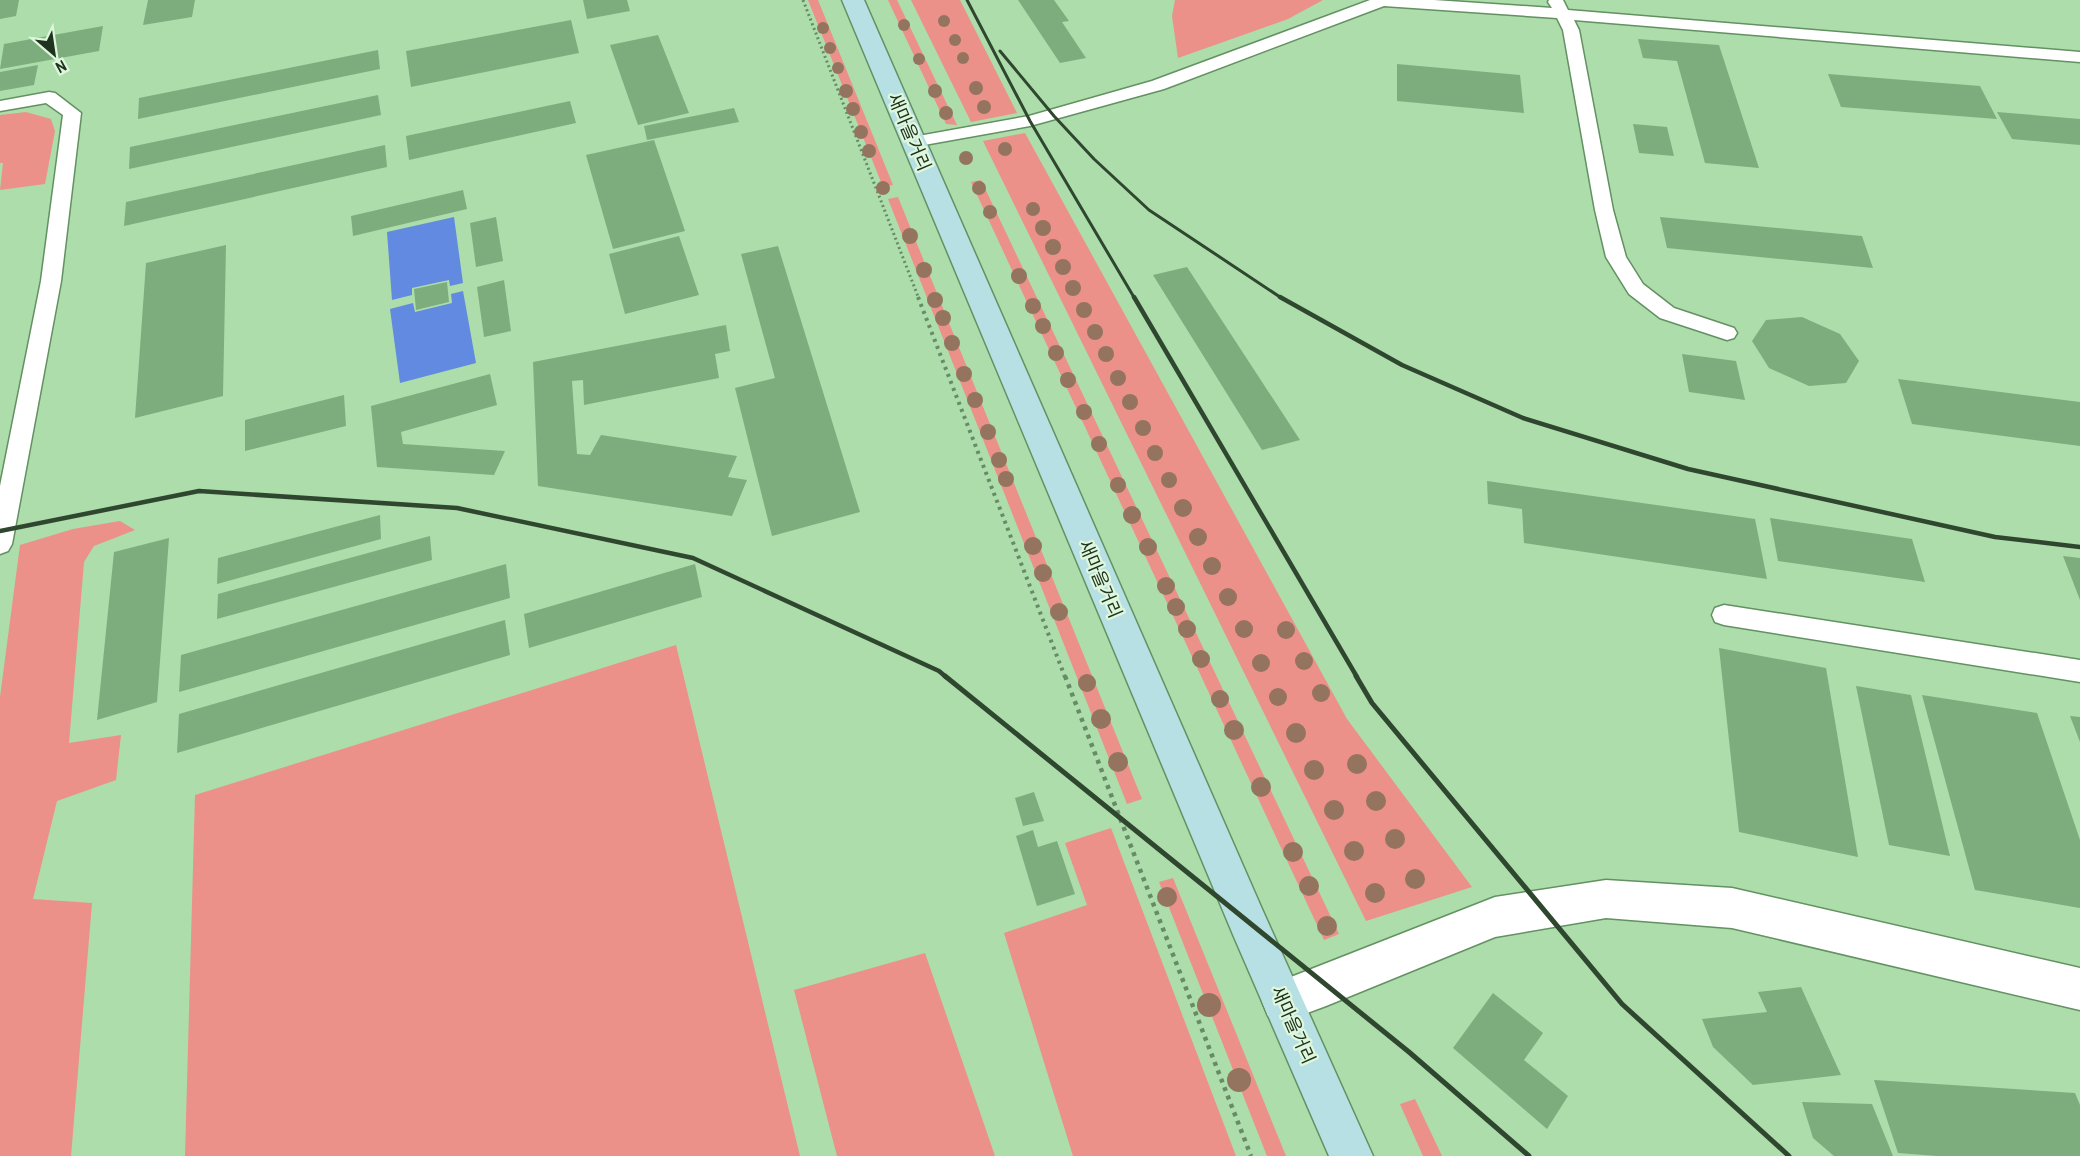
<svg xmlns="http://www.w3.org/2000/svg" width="2080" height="1156" font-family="'Archivo Narrow','Noto Sans KR',sans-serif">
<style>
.green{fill:#ec908a}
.water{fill:#628ae0}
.building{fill:#7ead7d}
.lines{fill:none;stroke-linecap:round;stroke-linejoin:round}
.lane-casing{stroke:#639162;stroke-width:3}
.street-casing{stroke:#639162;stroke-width:3}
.secondary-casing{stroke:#639162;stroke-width:3}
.path-far2{stroke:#688b67;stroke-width:3;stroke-dasharray:2 3;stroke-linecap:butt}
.path-far1{stroke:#688b67;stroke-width:4;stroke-dasharray:3 4.5;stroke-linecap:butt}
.path{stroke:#688b67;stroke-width:4.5;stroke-dasharray:4 5;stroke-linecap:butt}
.lane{fill:#fff;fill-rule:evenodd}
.street{fill:#fff;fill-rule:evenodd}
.secondary{fill:#b7e0e4;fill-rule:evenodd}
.rail-far2{stroke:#30472f;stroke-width:3}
.rail-far1{stroke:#30472f;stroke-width:4.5}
.rail{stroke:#30472f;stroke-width:5}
.tree{fill:#94745f}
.labels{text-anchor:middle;stroke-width:4.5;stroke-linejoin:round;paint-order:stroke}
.street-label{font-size:18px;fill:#20331f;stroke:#def7dd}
</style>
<rect width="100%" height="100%" fill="#acddab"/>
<!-- green -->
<path class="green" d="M808 0H818L893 185 883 187Z
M888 0H897L957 125 946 124Z
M911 0H960L1017 113 971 122Z
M1175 0H1323L1288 19 1178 58 1172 16Z
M26 112 51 119 55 131 45 184 0 190 3 163H0V115Z
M1025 133 1347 719 1472 887 1366 921 983 141Z
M981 180 1339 934 1324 940 971 182Z
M898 197 1142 799 1127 804 888 199Z
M120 521 135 530 94 546 84 562 69 743 121 735 116 780 57 801 33 899 92 903 71 1156H0V697L20 545 73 529Z
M676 645 800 1156H185L195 795Z
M1111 828 1236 1156H1073L1004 933 1087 905 1065 843Z
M1173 878 1286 1156H1267L1159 882Z
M925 953 995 1156H837L794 990Z
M1415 1099 1442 1156H1423L1400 1104Z"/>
<!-- water -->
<path class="water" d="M454 217 463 283 450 286 449 280 412 288V295L392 300 387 232Z
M463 291 476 363 400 383 390 309 413 303 415 312 452 303 451 294Z"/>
<!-- building -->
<path class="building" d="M0 0H19L16 16 0 19Z
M148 0H195L192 17 143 25Z
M583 0H627L630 11 587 19Z
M1018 0H1054L1069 21 1062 22 1086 58 1060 63Z
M571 20 579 53 411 87 406 51Z
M103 26 99 51 0 69 4 44Z
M658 35 689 113 638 125 610 45Z
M1638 39 1719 45 1759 168 1705 163 1677 61 1643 58Z
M378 50 380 69 138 119 139 98Z
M1397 64 1520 75 1524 113 1397 101Z
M38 65 34 85 0 91V72Z
M1828 74 1980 86 1997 119 1841 107Z
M378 95 381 115 129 169 130 147Z
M570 101 576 123 409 160 406 136Z
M734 108 739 122 647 140 644 126Z
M1997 112 2080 119V145L2012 139Z
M1633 124 1667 127 1674 156 1639 153Z
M654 140 685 231 613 249 586 155Z
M385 145 387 167 124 226 126 202Z
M463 190 467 209 353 236 351 216Z
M496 217 503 261 476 267 470 223Z
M1660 217 1862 236 1873 268 1667 248Z
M679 236 699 295 625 314 609 254Z
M226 245 223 396 135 418 146 263Z
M778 246 860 512 772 536 735 388 775 378 741 254Z
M1187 267 1300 440 1262 450 1153 275Z
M504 280 511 331 484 337 477 287Z
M447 282 449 302 416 310 414 289Z
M1802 317 1840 334 1859 361 1846 383 1809 386 1769 368 1752 341 1766 320Z
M726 325 730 351 715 354 719 378 584 405 583 380 572 381 577 454 590 455 601 435 737 456 728 477 747 480 732 516 538 486 533 362Z
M1682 354 1736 361 1745 400 1689 392Z
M490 374 497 405 401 432 403 444 505 451 494 475 377 467 371 406Z
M1898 379 2080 402V446L1912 424Z
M344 395 346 426 245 451V420Z
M1487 481 1755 519 1767 579 1524 543 1522 509 1488 504Z
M380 515 381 539 217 584 218 558Z
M1770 518 1912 539 1925 582 1778 561Z
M430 536 432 560 217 619 218 594Z
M169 538 157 702 97 720 114 552Z
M2063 556 2080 558V600Z
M506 564 510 598 179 692 181 655Z
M695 564 702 597 529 648 524 614Z
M505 620 510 655 177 753 179 714Z
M1719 648 1826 668 1858 857 1739 832Z
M1856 686 1911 695 1950 856 1889 845Z
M1922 695 2037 713 2080 840V908L1975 890Z
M2070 716 2080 717V742Z
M1034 792 1044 821 1023 826 1015 798Z
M1033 830 1038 847 1057 841 1075 894 1037 906 1016 836Z
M1801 987 1841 1075 1753 1085 1713 1047 1702 1019 1767 1012 1758 992Z
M1493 993 1543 1033 1524 1060 1568 1096 1547 1129 1453 1048Z
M1874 1080 2075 1093 2080 1105V1156H1937L1898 1153Z
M1802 1102 1872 1104 1893 1156H1834L1813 1138Z"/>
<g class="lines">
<!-- lane casing -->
<g class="lane-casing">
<path id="lane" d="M1370 0H1434L1552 8 1548 2 1549 0H1563L1568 10 2080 52V62L1574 20 1579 30 1613 210 1626 257 1643 284 1674 308 1734 328 1737 333 1734 338 1727 340 1660 318 1629 294 1606 257 1595 210 1563 30 1557 18 1384 6 1164 89 1030 126 913 147 907 146 904 142 907 138 913 137 1029 116 1152 81Z
M49 92 55 93 81 113 61 281 12 544 8 551 0 554V486L41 281 63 115 46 103 0 111V101Z
M1724 605 2080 660V682L1724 625 1715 622 1712 615 1715 608Z"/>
</g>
<!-- street casing -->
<g class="street-casing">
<path id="street" d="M1606 880 1732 888 2080 968V1010L1732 928 1606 918 1495 937 1326 1006 1283 1022 1268 1016 1262 1001 1268 986 1495 897Z"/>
</g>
<!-- secondary casing -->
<g class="secondary-casing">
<path id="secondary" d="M842 0H864L1262 909 1373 1156H1329L1234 937Z"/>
</g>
<!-- path-far2 -->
<path class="path-far2" d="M803 0 919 299"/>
<!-- path-far1 -->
<path class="path-far1" d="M918 297 1065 677"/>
<!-- path -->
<path class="path" d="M1065 676 1251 1156"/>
<!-- lane -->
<use href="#lane" class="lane"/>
<!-- street -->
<use href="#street" class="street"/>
<!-- secondary -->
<use href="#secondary" class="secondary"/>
<!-- rail-far2 -->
<path class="rail-far2" d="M967 0 1030 121 1135 299
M1000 51 1054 116 1094 159 1149 210 1283 299"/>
<!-- rail-far1 -->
<path class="rail-far1" d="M1134 297 1357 677
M1280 297 1402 365 1523 418 1688 469 1995 537 2080 547
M0 531 199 491 457 508 693 558 939 671 946 677"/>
<!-- rail -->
<path class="rail" d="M945 676 1409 1052 1529 1156
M1356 676 1372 703 1622 1004 1789 1156"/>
</g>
<!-- trees -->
<g class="tree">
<circle cx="944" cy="21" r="6"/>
<circle cx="904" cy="25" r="6"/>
<circle cx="823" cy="28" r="6"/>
<circle cx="955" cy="40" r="6"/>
<circle cx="830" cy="48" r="6"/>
<circle cx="963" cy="58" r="6"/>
<circle cx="919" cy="59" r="6"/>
<circle cx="838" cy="68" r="6"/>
<circle cx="976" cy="88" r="7"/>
<circle cx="846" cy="91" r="7"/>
<circle cx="935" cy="91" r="7"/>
<circle cx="984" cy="107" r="7"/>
<circle cx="853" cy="109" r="7"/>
<circle cx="946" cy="113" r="7"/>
<circle cx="861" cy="132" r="7"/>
<circle cx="1005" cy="149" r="7"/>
<circle cx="869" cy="151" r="7"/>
<circle cx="966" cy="158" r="7"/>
<circle cx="883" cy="188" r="7"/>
<circle cx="979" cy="188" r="7"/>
<circle cx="1033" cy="209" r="7"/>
<circle cx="990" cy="212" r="7"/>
<circle cx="1043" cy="228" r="8"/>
<circle cx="910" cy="236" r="8"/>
<circle cx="1053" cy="247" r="8"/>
<circle cx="1063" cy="267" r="8"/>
<circle cx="924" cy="270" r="8"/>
<circle cx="1019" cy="276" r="8"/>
<circle cx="1073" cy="288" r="8"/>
<circle cx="935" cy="300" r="8"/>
<circle cx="1033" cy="306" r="8"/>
<circle cx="1084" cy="310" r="8"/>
<circle cx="943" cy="318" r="8"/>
<circle cx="1043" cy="326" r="8"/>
<circle cx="1095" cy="332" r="8"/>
<circle cx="952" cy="343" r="8"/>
<circle cx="1056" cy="353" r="8"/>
<circle cx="1106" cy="354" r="8"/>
<circle cx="964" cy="374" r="8"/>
<circle cx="1118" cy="378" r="8"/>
<circle cx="1068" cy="380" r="8"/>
<circle cx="975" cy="400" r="8"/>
<circle cx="1130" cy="402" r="8"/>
<circle cx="1084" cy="412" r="8"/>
<circle cx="1143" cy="428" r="8"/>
<circle cx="988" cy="432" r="8"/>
<circle cx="1099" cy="444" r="8"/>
<circle cx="1155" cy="453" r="8"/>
<circle cx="999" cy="460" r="8"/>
<circle cx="1006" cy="479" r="8"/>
<circle cx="1169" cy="480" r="8"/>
<circle cx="1118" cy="485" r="8"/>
<circle cx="1183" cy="508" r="9"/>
<circle cx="1132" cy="515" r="9"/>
<circle cx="1198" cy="537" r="9"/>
<circle cx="1033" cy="546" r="9"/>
<circle cx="1148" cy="547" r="9"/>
<circle cx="1212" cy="566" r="9"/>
<circle cx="1043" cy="573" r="9"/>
<circle cx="1166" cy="586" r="9"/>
<circle cx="1228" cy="597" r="9"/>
<circle cx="1176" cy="607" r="9"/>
<circle cx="1059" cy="612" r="9"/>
<circle cx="1187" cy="629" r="9"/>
<circle cx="1244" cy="629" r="9"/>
<circle cx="1286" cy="630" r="9"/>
<circle cx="1201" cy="659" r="9"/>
<circle cx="1304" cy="661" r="9"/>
<circle cx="1261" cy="663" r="9"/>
<circle cx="1087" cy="683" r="9"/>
<circle cx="1321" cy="693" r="9"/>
<circle cx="1278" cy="697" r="9"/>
<circle cx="1220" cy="699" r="9"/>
<circle cx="1101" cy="719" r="10"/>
<circle cx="1234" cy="730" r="10"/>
<circle cx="1296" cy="733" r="10"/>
<circle cx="1118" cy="762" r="10"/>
<circle cx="1357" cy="764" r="10"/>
<circle cx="1314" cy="770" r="10"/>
<circle cx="1261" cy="787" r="10"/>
<circle cx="1376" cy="801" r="10"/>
<circle cx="1334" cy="810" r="10"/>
<circle cx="1395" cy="839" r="10"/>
<circle cx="1354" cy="851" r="10"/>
<circle cx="1293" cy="852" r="10"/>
<circle cx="1415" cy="879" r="10"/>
<circle cx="1309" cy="886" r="10"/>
<circle cx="1375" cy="893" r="10"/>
<circle cx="1167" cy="897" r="10"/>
<circle cx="1327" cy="926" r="10"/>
<circle cx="1209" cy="1005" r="12"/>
<circle cx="1239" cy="1080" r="12"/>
</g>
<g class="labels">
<!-- street labels -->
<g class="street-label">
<text transform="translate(909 132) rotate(67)" y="6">새마을거리</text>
<text transform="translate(1100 579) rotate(67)" y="6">새마을거리</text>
<text transform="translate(1293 1025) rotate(66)" y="6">새마을거리</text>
</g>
</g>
<!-- north arrow -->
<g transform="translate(54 54) rotate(151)" stroke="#def7dd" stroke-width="4.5" paint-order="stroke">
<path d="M0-4.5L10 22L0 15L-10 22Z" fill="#20331f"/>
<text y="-9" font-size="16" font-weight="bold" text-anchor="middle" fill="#20331f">N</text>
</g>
</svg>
